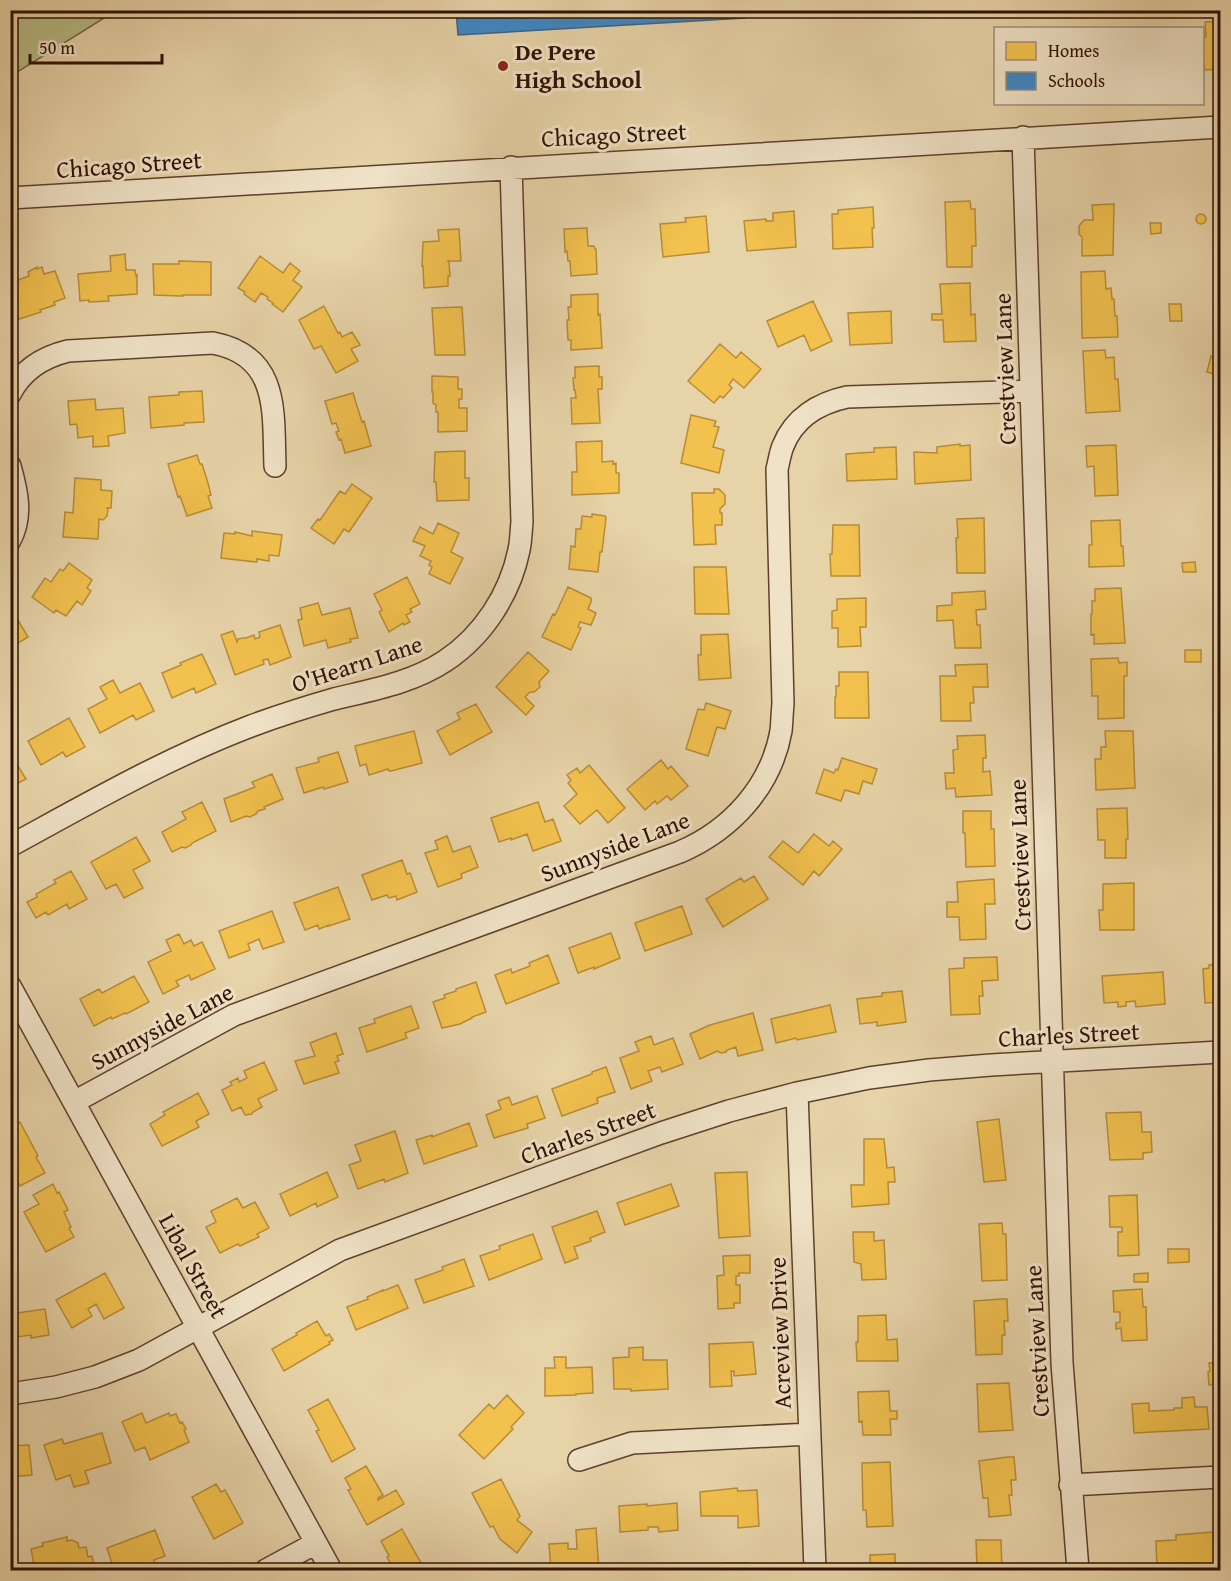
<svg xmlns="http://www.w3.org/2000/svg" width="1231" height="1581" font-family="'Gentium Book Plus',serif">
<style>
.green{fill:#b7bc86;stroke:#746644;stroke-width:1.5}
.homes{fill:#f2c14e;stroke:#b88c38;stroke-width:1.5}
.schools{fill:#3f88c5;stroke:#3a648b;stroke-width:1.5}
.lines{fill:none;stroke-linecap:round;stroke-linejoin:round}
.minor-casing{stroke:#5e402c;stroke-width:24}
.minor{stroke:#efe2c6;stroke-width:21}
.poi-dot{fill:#8f2418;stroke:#efe2c6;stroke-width:2}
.labels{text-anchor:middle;stroke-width:6;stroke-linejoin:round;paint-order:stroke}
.poi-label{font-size:24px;font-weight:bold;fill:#300f03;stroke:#efe2c6;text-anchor:start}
.street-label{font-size:24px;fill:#300f03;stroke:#efe2c6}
</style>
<rect width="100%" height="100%" fill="#e7d3a8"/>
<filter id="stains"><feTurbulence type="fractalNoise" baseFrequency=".00333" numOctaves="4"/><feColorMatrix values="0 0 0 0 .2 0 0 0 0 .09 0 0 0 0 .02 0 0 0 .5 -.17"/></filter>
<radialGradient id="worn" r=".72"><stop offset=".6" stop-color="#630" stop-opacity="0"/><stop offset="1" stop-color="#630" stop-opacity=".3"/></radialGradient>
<!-- green -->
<path class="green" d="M11 10H106L109 15 11 76Z"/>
<!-- homes -->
<path class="homes" d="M1220 21V69L1205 70 1202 51V37H1206L1205 22Z
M970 201 971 209H975V212L976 246H972V267H947L945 202Z
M1114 204 1113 255 1082 256V237L1079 234V226L1084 220H1093L1092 205Z
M873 207 874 228H872L873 247 833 249 832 214H838V210Z
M794 211 796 247 747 251 744 221 766 219V221H773V213Z
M1196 219a5 5 0 1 1 10 0a5 5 0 1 1-10 0Z
M706 216 709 252 663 257 660 224 686 222 685 218Z
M1150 223H1161V233L1151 234Z
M587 228 588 246H594L595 249H596L597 274 571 276 570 261H568L567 251 565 252 564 229Z
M459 229 461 261H448L449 263 450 276H448V286L424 288 423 266H422L423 242 439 241 438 230Z
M125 254 126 270H135L136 276 137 275V294L108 296 109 301 89 302V300L80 301 78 274 111 271 110 256Z
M260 256 283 273 290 263 300 271 293 280 302 287 283 312 272 304 273 303 267 299 268 297 261 293 255 302 244 294 245 292 238 288Z
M179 261 211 262V295H183V296H180L154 295 153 264H179Z
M37 267V269L42 267 44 274 55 271 65 298 54 302 55 305 40 310 41 312 10 322V295L14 294 10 283 29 276 28 272Z
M1105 271 1106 289 1111 288 1112 299H1114L1115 316H1117L1118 337 1082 338 1081 272Z
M970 283 971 315 975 314 976 341 944 342 943 320H932V314H942L940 284Z
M598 294V315L600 314 602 348 571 350V340H568L567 323V320H569L568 307H571V295Z
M813 301 832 341 811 351 804 335 778 347 767 321Z
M1169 304H1181L1182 321H1170Z
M324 306 338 333 340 332 342 337 352 332 360 345 351 349 358 361 336 373 321 346 314 349 299 320Z
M462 307 465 355H435L432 308Z
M891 311 892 343 850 345 848 313Z
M720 344 736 358 741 352 761 369 744 388 733 379 729 385 732 388 723 398 720 396 714 403 688 381Z
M1105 350 1106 358 1114 357 1115 379H1118L1120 411 1086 413 1083 351Z
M1211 356 1220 359V404L1214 402 1220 378H1218V375L1207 372Z
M599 366V377H602V389H598L600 423 572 424 571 398H576L575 390H574L573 378H575V367Z
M432 376 458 377V389H462V399H459V408H467V431L438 432V412H436V405L433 403V392H432Z
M202 391 204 422 184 423V425L151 428 149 397 179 395V392Z
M353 393 362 422 364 421 371 446 345 453 341 439 339 440 336 432 339 431 336 423 332 424 325 401Z
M95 399 96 410 123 408 125 433 108 436 109 446 93 447V436L78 438 77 426 76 424 70 425 68 401Z
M691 415 716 421 714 426 719 427 713 447 724 450 719 473 681 463Z
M1218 434H1220V492H1219Z
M602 441V462L613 461V464L616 463V473H619V493L572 495V472H577L576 442Z
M960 444V446L970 445 971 480 915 484 914 452 937 453V447Z
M1116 445 1118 495 1095 496 1094 466 1087 467 1086 446Z
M896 447 897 479 847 481 846 454 874 452V448Z
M465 451V478H469V500L437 501 436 482H434L435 452Z
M197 455 200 464H202L208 483 211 495 208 496 212 508 187 516 180 496 178 497 168 464Z
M75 478 101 480V490L112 491 111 508H107L108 509 107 516 103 520 99 519 98 539 63 537 65 512 73 513Z
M352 484 372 498 349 532 344 529 334 544 311 528 318 519 320 520 340 491 345 494Z
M714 489H719L725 495V504L720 509V513H722V525H715L716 544 694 545 692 493H714Z
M592 514 605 516 606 518 602 552H600L598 572 569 569 571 546 575 547 576 529H581L582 516 592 517Z
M984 518 985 573H957L956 538H958L957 519Z
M1120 520 1121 546H1123L1124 566 1089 567V545H1092L1091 521Z
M438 523 459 533 451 552 463 558 450 584 429 574 432 567 429 565 431 561 420 556 425 546 413 541 420 527 433 534Z
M833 525H859L860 576H831L830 554H832Z
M252 531 282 535 279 556 269 555V561L257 559V562L221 558 224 533 235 534V532L252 536Z
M1195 562 1196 572H1183L1182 563Z
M69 563 92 580 87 588 91 591 82 605 77 601 66 616 56 610 54 613 32 597 45 578 51 582 60 569 63 571Z
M694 567H726L729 614H695Z
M407 577 420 604 410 609 412 612 406 615 410 622 404 625 403 623 389 632 379 612 382 610 374 594Z
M568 587 591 598V602L588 609 596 613 591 625 580 622 578 627 581 628 571 650 542 637 553 614 555 615Z
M1121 588 1125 643 1094 644V634L1091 635V614H1092V601H1095V589Z
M985 591 986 609 976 610 977 625H980L981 648H955L953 620 937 621V606L952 605V593Z
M866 598V627H860L861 646 838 647V628H832V611L837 610V599Z
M318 603 322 615 350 608 358 638 350 639 351 642 328 648 326 640 304 646 298 620 302 619 300 608Z
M16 617 28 637 10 648V620Z
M280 625 291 657 270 665 268 659 263 660 264 664 235 675 221 635 233 631 237 642 238 639 243 638H246L254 635 255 639 260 637 259 632Z
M728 634 731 678 699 680 698 655H701V635Z
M1185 650H1201V662H1185Z
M528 652 549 671 539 682 540 687 534 692H530L525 697 534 706 526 715 496 687Z
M202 654 216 684 196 693 194 688 172 698 162 673 181 665 180 663Z
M1118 658 1119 663 1127 662V676H1124V718L1098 719V696H1092L1091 659Z
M987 664 988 687H973L974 703H970L971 721H941L940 676H956L955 665Z
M839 672H868L869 718H835V697H836V686H839Z
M113 680 120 693 140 683 154 711 136 720 133 715 100 733 88 709 107 699 100 687Z
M706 703 731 711 725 729 717 727 708 756 686 749 698 709 704 710Z
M476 704 492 732 450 755 437 731 460 719 457 713Z
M69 718 85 747 66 757 63 752 41 765 28 741Z
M414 731 422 763 391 771H389L388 769 369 775 366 764 360 766 355 746Z
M1105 731H1133L1135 788 1096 790 1095 759H1101V747H1106Z
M985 735 986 758H983V772L990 771 992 795 956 797 955 788 946 789 945 773H954L953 750 958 749 957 736Z
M338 752 348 782 324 789 323 787 304 793 296 768 319 762 318 758Z
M10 753 26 779 10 787Z
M842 758 877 769 872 784 863 781 859 794 845 790 841 801 816 793 824 769 834 773 836 769 838 770Z
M661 760 668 769 671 766 688 786 671 800 667 796 657 804 655 801 645 810 627 789Z
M589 765 625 808 608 823 597 810 580 824 564 806 577 794 568 783 571 780 567 775 577 768 580 773Z
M272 774 283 799 264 807 265 809 258 811 256 814 250 817 246 816 231 822 224 799 255 787 252 782Z
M202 802 216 831 192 843 191 845 185 848 182 847 172 852 162 832 186 819 182 812Z
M538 802 545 822 553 819 561 841 533 851 527 834 511 840V838L499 842 491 818Z
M1127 808 1128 839H1126V858H1105V840H1098L1097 809Z
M963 811H991V829H994L995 866 966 867 965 833H963Z
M814 834 829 846 833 841 842 849 819 876 814 871 803 885 769 857 783 841 798 853Z
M447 836 453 852 470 846 478 867 461 874 462 878 438 887 425 853 438 849 435 841Z
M136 837 150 861 133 870 143 888 124 898 116 884 106 889 91 862Z
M402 860 407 874 410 873 417 892 397 900 396 896 389 898 387 895 372 900 362 875Z
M71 871 87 899 69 909 67 904 48 915 46 912 36 918 27 902 37 897 36 894 56 883 54 880Z
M754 876 768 899 723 927 706 899 741 878 744 882Z
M994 879 995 904H985L986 939 960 940 959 917H947V902H958L957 882Z
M1134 883V930H1100L1099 910H1103V884Z
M338 887 350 919 329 926V925L319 929 318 925 305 930 294 903Z
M682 906 692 934 645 951 635 923Z
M272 911 284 942 263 949 259 939 248 944 250 950 229 958 219 931Z
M611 933 620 958 594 969V967L578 973 569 948Z
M179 934 184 944 191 940 194 946 202 942 215 969 191 980 189 975 176 981 179 986 163 994 148 962 171 951 166 940Z
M548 955 559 983 506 1004 495 975 511 969 512 973 530 966 529 963Z
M997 957 998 980 982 981 983 996H979L980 1014 951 1015 949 969 964 968V958Z
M1220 964V1002L1205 1003 1203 969 1209 968V965Z
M1163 972 1165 1004 1136 1007 1135 1001 1126 1002V1006L1118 1007V1002L1104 1003 1102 976Z
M134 976 149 1002 126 1014 125 1013 112 1019 111 1017 94 1026 80 999 99 989 102 993Z
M476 982 486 1012 472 1017V1018L460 1024 442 1028 433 1002 445 998 444 995 456 991V989Z
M902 991 906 1022 877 1026V1022L860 1024 857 999 882 996V993Z
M830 1005 836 1032 797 1040 796 1038 776 1043 771 1019Z
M411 1006 419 1028 405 1033 407 1038 367 1052 359 1028 375 1023 374 1019Z
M753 1013 763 1050 738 1056 736 1047 727 1050 726 1052 721 1053 717 1051 700 1059 690 1034 710 1025Z
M336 1033 343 1054 337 1056 339 1061 335 1062 339 1073 304 1084 295 1061 315 1056 310 1043Z
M651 1036 654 1045 673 1038 683 1064 662 1072 660 1067 648 1071 652 1081 631 1089 620 1058 639 1051 635 1042Z
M264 1062 277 1090 258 1099 262 1107 253 1112 252 1114 245 1115 241 1107 232 1111 222 1090 232 1085 230 1082 238 1078 239 1082 247 1078 244 1071Z
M606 1067 615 1092 597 1098 598 1103 562 1116 552 1089 592 1074V1072Z
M198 1093 209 1114 196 1121 199 1127 162 1146 150 1124 165 1115 163 1112Z
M537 1096 545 1118 527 1124 528 1128 494 1138 486 1115 501 1109 498 1101 509 1097 512 1105Z
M1141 1112 1142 1132H1151L1152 1152 1143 1153V1159L1110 1160 1106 1113Z
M999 1119 1006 1180 984 1182 977 1122Z
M20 1122 38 1156 36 1157 45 1173 20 1186 10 1169V1128Z
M469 1123 477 1146 424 1164 416 1140 432 1135V1137Z
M395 1131 408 1173 385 1182 384 1179 358 1189 349 1165 361 1161 355 1145Z
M864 1139H884L887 1168 894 1167 895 1182H888L889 1204 852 1207 851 1185H864Z
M327 1172 338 1197 317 1207 316 1203 290 1216 280 1194Z
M747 1172 750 1236 719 1238 715 1173Z
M53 1184 57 1193 59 1192 68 1210 64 1212 71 1227 69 1228 74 1237 46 1252 24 1212 39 1204 33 1195Z
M671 1184 679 1206 625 1225 617 1203Z
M1137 1195 1139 1255 1118 1256V1232H1122V1227H1110L1109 1196Z
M237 1198 243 1208 255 1202 269 1228 257 1234 259 1237 240 1246 238 1244 220 1253 206 1227 216 1222 211 1211Z
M597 1211 605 1232 590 1238 591 1241 574 1247 578 1258 565 1263 552 1227Z
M1002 1223 1003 1234H1006L1007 1280 982 1281 979 1224Z
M853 1232H874V1241L884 1240 886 1279 862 1280 861 1264 854 1262Z
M533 1234 542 1259 489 1280 480 1256 500 1249 499 1246Z
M1168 1249H1189V1262L1168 1263Z
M750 1255V1273H739V1276H736V1285H740V1303H734V1308L718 1309 717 1276 724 1275 723 1256Z
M464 1259 474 1286 424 1303 415 1280 443 1270 442 1267Z
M105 1273 124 1308 104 1319 96 1304 88 1309 92 1316 72 1328 56 1300Z
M1148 1273V1282H1134V1274Z
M398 1285 408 1308 356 1330 347 1307 368 1299 367 1297 383 1290V1291Z
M1142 1289 1143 1307H1146L1147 1340 1122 1341 1121 1328 1116 1329V1323L1120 1322V1312H1114L1113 1291Z
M1002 1299H1007L1008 1321H1004L1005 1335H1002V1354L976 1355 974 1301Z
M45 1309 49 1335 31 1338V1335L17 1337 16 1335 10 1336V1314Z
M886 1315 887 1340 897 1339 898 1361H857L856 1342H858V1316Z
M317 1321 326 1336 329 1334 333 1340 329 1342 330 1344 284 1371 272 1349 297 1335 296 1333Z
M753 1342 756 1374 734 1376V1371H731L732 1386 710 1387 709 1344Z
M643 1347V1360H667L668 1389 631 1391V1389H614L613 1358 629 1357V1348Z
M554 1357H566V1368L592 1367 593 1393 576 1394V1395L545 1396V1368H555Z
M1220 1362V1384L1209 1385 1208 1372 1210 1371 1209 1363Z
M1009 1383 1013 1430 979 1432 977 1384Z
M889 1391 890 1411H897V1419H890L891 1435H863L862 1421 859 1422 858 1392Z
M507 1395 524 1413 511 1427 513 1429 484 1459 459 1435 489 1404 494 1409Z
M1194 1397 1195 1407H1207L1209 1429 1134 1433 1132 1404 1149 1403V1411L1174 1410V1408H1182V1398Z
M328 1399 355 1449 332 1462 316 1431 319 1430 308 1410Z
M142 1413 146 1423 169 1413 170 1416 176 1414 180 1423 182 1422 186 1429 184 1430 189 1442 150 1460 145 1447 135 1451 122 1422Z
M102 1433 111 1463 85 1471 89 1483 74 1487 70 1475 56 1480 44 1445 62 1439 64 1444Z
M29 1445 32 1475 10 1477V1446Z
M1007 1457H1014L1016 1480H1011L1012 1495H1009L1011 1515 989 1517 988 1498H983L979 1461Z
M890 1462 893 1526 867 1527 866 1510H863L862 1463Z
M366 1466 383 1495 378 1498V1500L396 1490 404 1504 367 1525 348 1490 351 1489 345 1478Z
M501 1479 520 1516 517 1520 532 1532 517 1553 500 1539 493 1526 490 1527 472 1493Z
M216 1484 221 1492 225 1490 243 1523 214 1539 192 1497Z
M737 1488 738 1491 757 1490 759 1526 738 1528V1516H701L700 1492Z
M677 1503 678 1530 659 1532 658 1527H648V1530L620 1532 619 1506 647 1504V1506Z
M596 1528 599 1570H551L549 1544 568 1543V1549H577L576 1530Z
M402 1529 403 1531 425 1570H394L387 1557 389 1556 381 1541Z
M155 1530 165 1556 154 1560 155 1563 145 1567 133 1570 132 1567 123 1570H114L107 1548Z
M1213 1532 1215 1567 1157 1569 1156 1541 1176 1540V1535Z
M67 1537V1541L72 1540 78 1543 79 1548 86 1547 88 1557 92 1556 95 1570H35L31 1549 43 1546 42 1543Z
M976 1540H1001L1002 1570H975V1568H977Z
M895 1554V1570H870V1555Z
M724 1563H747V1568L763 1567V1570H724Z"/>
<!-- schools -->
<path class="schools" d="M456 10H745V18L458 35Z"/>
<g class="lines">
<!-- minor casing -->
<g class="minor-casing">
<path id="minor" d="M1023 137 1062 1363 1078 1570
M10 198C414 173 817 147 1220 127
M10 394C22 370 43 357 68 351L213 343C280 356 273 412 275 466
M10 466C17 491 23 516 10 540
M10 846C89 803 167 758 251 726 278 716 306 707 334 699 371 690 412 683 445 661 483 636 510 594 519 550 521 541 521 531 522 522L511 167
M10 986 331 1570
M797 1093 815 1570
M74 1102 234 1015 680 852C731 830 771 787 781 731 782 722 782 713 783 704L777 469C779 462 780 453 783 446 794 418 819 403 847 397L1031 391
M10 1394 56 1387 95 1377 139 1360 340 1250 661 1133 729 1111 797 1093 869 1078 929 1070 991 1065 1220 1052
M579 1460 632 1443 809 1434
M1070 1485 1220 1477
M266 1570 316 1543"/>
</g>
<!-- minor -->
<use href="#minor" class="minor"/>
</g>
<!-- markers -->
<circle class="poi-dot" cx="503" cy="66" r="6"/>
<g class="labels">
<!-- poi labels -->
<g class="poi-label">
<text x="515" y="60">De Pere<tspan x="515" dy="28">High School</tspan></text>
</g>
<!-- street labels -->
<g class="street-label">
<text transform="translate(614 135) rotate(-3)" y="8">Chicago Street</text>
<text transform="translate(129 165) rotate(-4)" y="8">Chicago Street</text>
<text transform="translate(1005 369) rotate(-92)" y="8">Crestview Lane</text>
<text transform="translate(357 664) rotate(-18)" y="8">O'Hearn Lane</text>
<text transform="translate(615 847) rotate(-21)" y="8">Sunnyside Lane</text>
<text transform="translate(1020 855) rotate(-92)" y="8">Crestview Lane</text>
<text transform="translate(162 1027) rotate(-28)" y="8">Sunnyside Lane</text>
<text transform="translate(1069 1035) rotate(-3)" y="8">Charles Street</text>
<text transform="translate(588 1133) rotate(-20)" y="8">Charles Street</text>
<text transform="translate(193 1266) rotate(61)" y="8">Libal Street</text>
<text transform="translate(780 1333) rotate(-92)" y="8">Acreview Drive</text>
<text transform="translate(1037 1341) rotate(-93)" y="8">Crestview Lane</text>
</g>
</g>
<!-- margin -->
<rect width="1231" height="1581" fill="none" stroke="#e7d3a8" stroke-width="36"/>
<rect x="12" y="12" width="1207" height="1557" fill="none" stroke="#300f03" stroke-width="3"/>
<rect x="18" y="18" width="1195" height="1545" fill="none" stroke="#300f03" stroke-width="1.5"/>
<!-- legend -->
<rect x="994" y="27" width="210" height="78" fill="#efe2c6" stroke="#a38e78" stroke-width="1.5"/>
<rect x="1006" y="42" width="30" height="18" fill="#f2c14e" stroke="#a38e78" stroke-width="1.5"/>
<text x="1048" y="57" font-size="18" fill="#300f03">Homes</text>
<rect x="1006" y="72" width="30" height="18" fill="#3f88c5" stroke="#a38e78" stroke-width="1.5"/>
<text x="1048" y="87" font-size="18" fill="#300f03">Schools</text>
<!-- scale -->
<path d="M30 54v9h132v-9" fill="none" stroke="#300f03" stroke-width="3"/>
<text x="39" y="54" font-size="18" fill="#300f03" stroke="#efe2c6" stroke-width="4.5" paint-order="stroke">50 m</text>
<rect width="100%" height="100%" filter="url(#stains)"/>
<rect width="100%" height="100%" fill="url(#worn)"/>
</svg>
